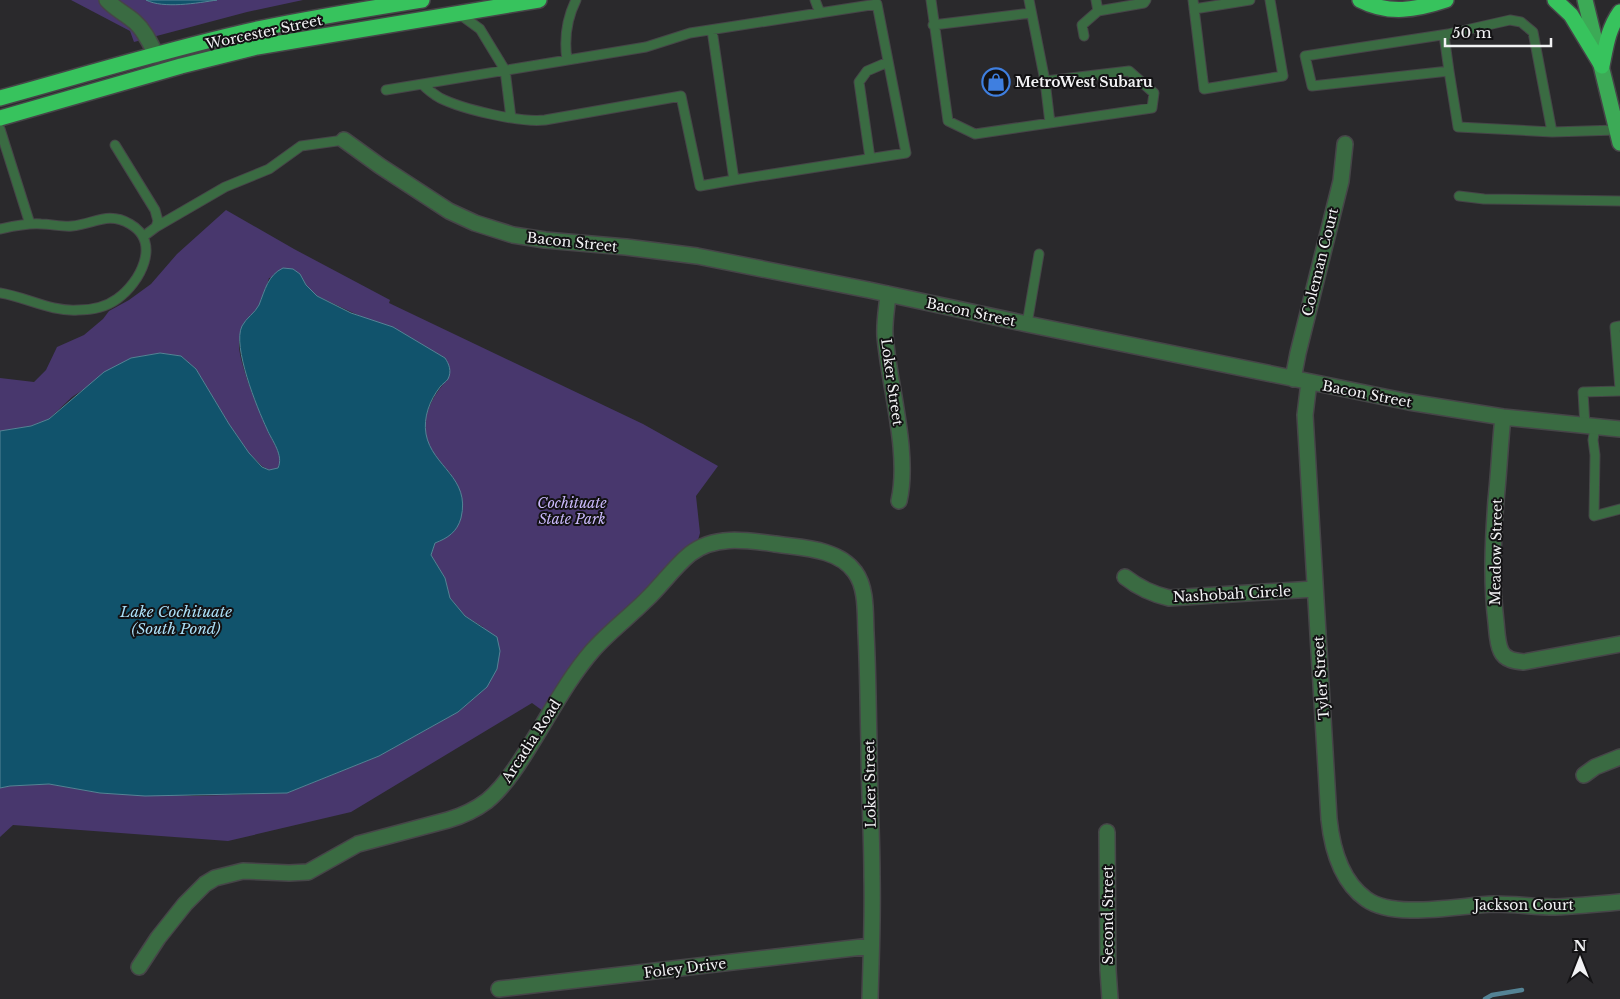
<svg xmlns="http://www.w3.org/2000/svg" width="1620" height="999" font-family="'Libre Baskerville',serif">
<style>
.green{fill:#48376d}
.water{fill:#11536c;stroke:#548395}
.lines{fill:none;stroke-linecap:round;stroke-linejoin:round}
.stream{stroke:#548395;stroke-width:4.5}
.lane-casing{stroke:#464548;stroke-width:11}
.street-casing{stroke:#464548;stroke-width:18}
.primary-casing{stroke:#464548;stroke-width:18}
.highway-casing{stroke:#464548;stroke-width:18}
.lane{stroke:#3a6b42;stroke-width:9}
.street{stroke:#3a6b42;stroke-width:15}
.primary{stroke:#3caa56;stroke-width:15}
.highway{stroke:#37c35d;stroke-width:15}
.labels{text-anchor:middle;stroke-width:4;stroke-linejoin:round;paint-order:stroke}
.street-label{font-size:14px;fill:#f2f2f4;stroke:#131214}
.poi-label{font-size:14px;font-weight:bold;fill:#f2f2f4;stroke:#131214;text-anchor:start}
.park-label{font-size:14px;font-style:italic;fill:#cab9fb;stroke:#131214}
.water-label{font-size:15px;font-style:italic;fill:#abdef6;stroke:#131214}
</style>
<rect width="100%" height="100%" fill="#2a292c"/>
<!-- green -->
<path class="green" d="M71 0H303L247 12 134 42 130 31Z
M226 210 294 249 390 300 389 303 643 424 718 466 696 496 700 533 698 540 543 711 532 703 351 812 228 841 13 825 0 837V788L10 786 49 784 100 793 194 796 287 793 379 756 458 712 487 687 483 627 465 616 450 598 445 578 431 555 435 543 444 539 451 474C442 464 432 455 428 443 419 420 432 396 448 379L445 358 418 343 317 296 306 285 300 274 269 278C266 289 262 302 256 311 246 327 241 321 239 344 238 360 259 412 267 429 272 441 284 455 279 468L269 470 262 466 249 453 229 424 196 369 181 356 160 353 131 358 72 397 49 419 31 426 0 431V378L34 382 46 370 57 347 84 335 103 319 109 311 129 300 151 284 177 254Z"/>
<!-- water -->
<path class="water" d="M146 0H217C198 3 163 9 146 0Z
M283 268 293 269 300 274 306 285 317 296 351 313 393 327 445 358C449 364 452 371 448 379 446 382 442 384 440 387 430 400 423 417 426 434 432 467 471 477 461 518 457 532 448 538 435 543L431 555 445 578 450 598 465 616 497 637 500 651 497 669 487 687 458 712 379 756 287 793 145 796 100 793 49 784 10 786 0 788V431L31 426 49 419 104 372 131 358 160 353 181 356 196 369 229 424 249 453 262 467 269 470 278 468C284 455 272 441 267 429 257 408 232 346 242 326 246 318 255 313 259 305 265 290 268 275 283 268Z"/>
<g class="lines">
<!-- stream -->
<path class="stream" d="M1485 999 1492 995 1522 990"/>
<!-- lane casing -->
<g class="lane-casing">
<path id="lane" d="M815 0 820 13
M931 0 948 121 975 134 1152 108 1154 93 1129 71 1045 81 1029 0
M1096 0 1098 11 1144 3 1146 0
M1193 0 1204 89 1283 76 1270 0
M1194 9 1250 0
M458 13 480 29 505 70 511 118
M933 25 1031 13
M1444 35 1449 71
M1084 36 1082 25 1098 11
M567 60C564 39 566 20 576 0
M1045 81 1050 123
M422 84C427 89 433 94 440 98 462 109 520 123 545 120L681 96 700 186 734 180
M386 90 646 47 690 33 877 4 906 153 734 180 712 30
M0 129 30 224
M1552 132 1533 32 1521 22 1510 20 1448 34 1305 56 1312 86 1449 71 1458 127 1552 132 1617 130
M115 145 155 210 158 221 156 227
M870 158 859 82 867 71 888 62
M1459 196 1484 199 1620 201
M0 229C14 226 27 223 41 224 51 224 62 227 72 226 94 224 108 211 130 224 162 242 140 283 117 299 106 307 91 310 78 310 51 312 26 297 0 293
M144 236 156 227 225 187 269 169 301 146 344 140
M1027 324 1039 254
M1620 326 1615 327 1620 389
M1585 426 1583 392 1620 391
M1595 427 1593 440 1595 455 1594 516 1620 509"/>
</g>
<!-- street casing -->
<g class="street-casing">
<path id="street" d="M107 0C115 9 126 14 135 22 145 31 150 43 156 55
M344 140 380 166 449 211 475 223 513 235 545 240 626 247 697 256 869 290 1027 324 1409 402 1503 417 1620 429
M888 294C887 308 884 322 885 336 889 385 910 453 899 501
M1293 379 1298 353 1341 181 1345 144
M1309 382 1305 415 1329 819C1332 848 1341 881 1366 899 1395 920 1460 905 1494 904 1515 904 1535 907 1555 907 1577 906 1599 904 1620 902
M1503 417C1500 444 1499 472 1496 500 1493 541 1491 581 1496 622 1497 631 1497 643 1501 651 1505 660 1515 661 1524 662L1620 644
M1125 577C1139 588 1152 594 1169 598L1314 589
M1584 775 1595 767 1620 757
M1107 832 1108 970 1110 999
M139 967 158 938 185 904 205 884 215 878 243 871 289 873 308 872 358 844 448 820C462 816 475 810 487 801 503 788 515 770 526 752 548 718 566 681 593 650 609 632 629 617 646 600 661 586 674 567 690 554 714 535 746 540 775 544 801 548 838 548 855 572 867 588 865 614 866 633 868 671 868 708 869 745 869 789 872 833 872 877 873 918 871 958 870 999
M499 989 871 946"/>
</g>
<!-- primary casing -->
<g class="primary-casing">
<path id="primary" d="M1585 0 1620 143"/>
</g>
<!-- highway casing -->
<g class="highway-casing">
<path id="highway" d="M1360 0C1389 15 1416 10 1446 0
M1555 0 1571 15 1602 66
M1602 66C1606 46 1608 29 1620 12
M0 98C84 75 168 49 253 30 309 18 366 9 422 0
M0 118 181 66 257 47 539 0"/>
</g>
<!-- lane -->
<use href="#lane" class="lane"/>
<!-- street -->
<use href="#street" class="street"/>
<!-- primary -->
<use href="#primary" class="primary"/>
<!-- highway -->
<use href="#highway" class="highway"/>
</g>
<!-- icons -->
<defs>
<g id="shop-ring" transform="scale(1.4375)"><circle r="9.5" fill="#131214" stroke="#3f7fe0" stroke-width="1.5"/><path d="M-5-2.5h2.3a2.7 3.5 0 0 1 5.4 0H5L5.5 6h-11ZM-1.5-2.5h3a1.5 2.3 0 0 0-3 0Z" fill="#3f7fe0"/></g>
</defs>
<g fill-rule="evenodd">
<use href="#shop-ring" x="996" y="82"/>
</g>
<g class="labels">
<!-- street labels -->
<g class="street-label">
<text transform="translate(264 32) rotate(-12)" y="5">Worcester Street</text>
<text transform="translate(572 242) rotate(6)" y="5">Bacon Street</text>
<text transform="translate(1320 262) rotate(-76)" y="5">Coleman Court</text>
<text transform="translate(971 312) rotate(12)" y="5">Bacon Street</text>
<text transform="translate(892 382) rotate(82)" y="5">Loker Street</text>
<text transform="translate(1367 394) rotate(11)" y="5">Bacon Street</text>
<text transform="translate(1496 552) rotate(-89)" y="5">Meadow Street</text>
<text transform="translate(1232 594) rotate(-3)" y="5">Nashobah Circle</text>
<text transform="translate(1321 678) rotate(-94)" y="5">Tyler Street</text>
<text transform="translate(531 741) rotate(-57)" y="5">Arcadia Road</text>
<text transform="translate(870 784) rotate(-91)" y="5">Loker Street</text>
<text x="1524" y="910">Jackson Court</text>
<text transform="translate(1108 915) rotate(-90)" y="5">Second Street</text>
<text transform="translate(685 968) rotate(-7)" y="5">Foley Drive</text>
</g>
<!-- poi labels -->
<g class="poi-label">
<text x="1015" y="87">MetroWest Subaru</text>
</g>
<!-- park labels -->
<g class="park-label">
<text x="572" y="508">Cochituate<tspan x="572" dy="16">State Park</tspan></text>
</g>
<!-- water labels -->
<g class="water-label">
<text x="176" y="617">Lake Cochituate<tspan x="176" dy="17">(South Pond)</tspan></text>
</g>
</g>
<!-- north arrow -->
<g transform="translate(1580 959)" stroke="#131214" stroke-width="4" paint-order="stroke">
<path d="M0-4L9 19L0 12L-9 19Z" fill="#f2f2f4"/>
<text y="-8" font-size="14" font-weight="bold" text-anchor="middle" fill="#f2f2f4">N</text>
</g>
<!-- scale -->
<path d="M1445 38v8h106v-8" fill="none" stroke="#f2f2f4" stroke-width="2.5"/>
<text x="1452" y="38" font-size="15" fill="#f2f2f4" stroke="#131214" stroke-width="4" paint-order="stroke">50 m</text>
</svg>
